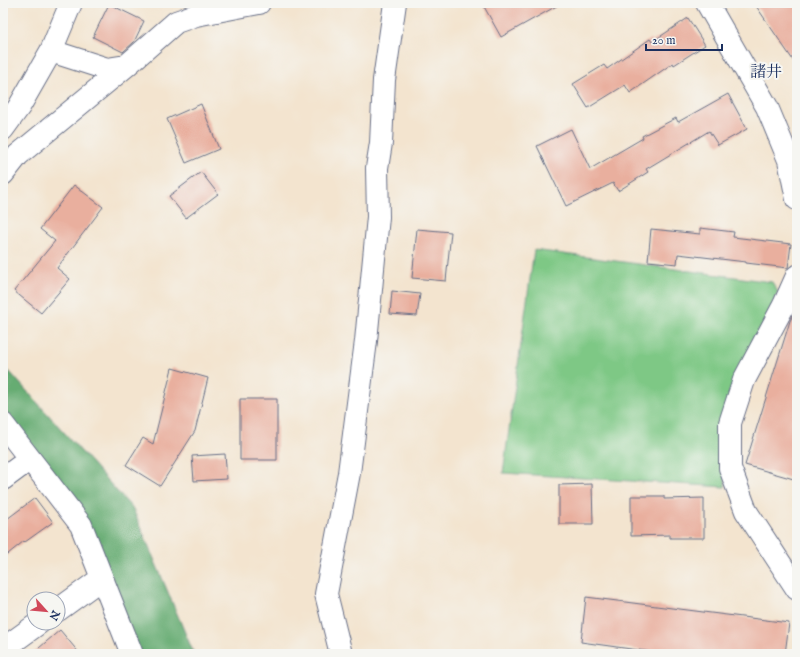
<svg xmlns="http://www.w3.org/2000/svg" width="800" height="657" font-family="'IM FELL English','Noto Serif JP',serif">
<style>
.green{fill:#7ec885;stroke:#4c7c72}
.forest{fill:#66ac72;stroke:#406e68}
.building{fill:#e9af9e}
.lines{fill:none;stroke-linecap:round;stroke-linejoin:round}
.street-casing{stroke:#676e86;stroke-width:24}
.street{stroke:#fff;stroke-width:22}
.labels{text-anchor:middle;stroke-width:4;stroke-linejoin:round;paint-order:stroke}
.quarter-label{font-size:16px;fill:#1b2f5e;stroke:#f6f6f2}
</style>
<rect width="100%" height="100%" fill="#f6f6f2"/>
<filter id="ink" filterUnits="userSpaceOnUse"><feTurbulence type="fractalNoise" baseFrequency=".025" numOctaves="2"/><feDisplacementMap in="SourceGraphic" scale="8" xChannelSelector="R" yChannelSelector="G"/><feConvolveMatrix kernelMatrix="1 2 1 2 8 2 1 2 1" color-interpolation-filters="sRGB"/></filter>
<filter id="wash" filterUnits="userSpaceOnUse"><feTurbulence type="fractalNoise" baseFrequency=".012" numOctaves="4" result="noise"/><feDisplacementMap in="SourceGraphic" scale="16" xChannelSelector="R" yChannelSelector="G"/><feGaussianBlur stdDeviation="0.9" result="paint"/><feColorMatrix in="noise" values="0 0 0 0 0 0 0 0 0 0 0 0 0 0 0 0 0 1.4 0 .05"/><feComposite in="paint" operator="in"/></filter>
<g filter="url(#wash)">
<rect width="100%" height="100%" fill="#f3e4cf"/>
<!-- green -->
<path class="green" d="M534 250 772 282 778 292 729 407 725 487 503 473Z"/>
<!-- forest -->
<path class="forest" d="M9 371 133 509 194 654H135L81 525 3 424V372Z"/>
<g id="blocks">
<!-- building -->
<path class="building" d="M482 3H562L501 37Z
M754 3H797V66Z
M109 4 144 21 134 42 123 52 93 37Z
M688 18 705 45 674 65 673 63 630 93 625 85 588 108 573 84 604 65 607 69 650 39 652 42Z
M728 94 747 129 718 145 709 131 646 169 648 172 618 191 613 183 566 206 537 146 571 129 590 169 643 138 642 136 676 118 678 122Z
M201 104 219 149 186 163 167 119Z
M201 172 218 194 186 218 169 196Z
M74 185 103 207 57 268 70 279 41 313 14 291 55 241 40 229Z
M700 228 734 232 733 237 791 244 788 268 746 263V262L678 254 677 264 648 261 651 229 700 234Z
M417 229 451 232 446 281 412 278Z
M392 291 420 294 417 316 390 314Z
M794 313 797 314V480L745 465 790 321Z
M172 368 208 378 195 431 160 486 126 465 143 438 153 444Z
M240 399H277V460H240Z
M225 454 227 479 194 481 192 456Z
M592 484 593 524H559V485Z
M631 496H664V499L704 498V538H670V535L631 536Z
M35 498 53 522 25 542 24 541 3 558V522Z
M586 597 789 623 785 654H667L581 642Z
M60 630 80 654H32Z"/>
</g>
</g>
<g filter="url(#ink)">
<use href="#blocks" fill-opacity="0" stroke="#676e86" stroke-width="1"/>
<g class="lines">
<!-- street casing -->
<g class="street-casing">
<path id="street" d="M707 3 767 107 789 160 797 199
M51 51 107 69 126 66 176 22 196 15 259 3
M3 129 19 107 51 51 71 3
M3 174 18 155 126 66
M797 276 784 305 744 380 730 423V468L746 511 797 589
M3 424 81 525 132 654
M3 479 30 459
M58 610 102 578
M3 649 39 623
M341 654 326 594 349 473 366 341 378 217 377 168 381 143 384 80 395 3"/>
</g>
<!-- street -->
<use href="#street" class="street"/>
</g>
</g>
<g class="labels">
<!-- quarter labels -->
<g class="quarter-label">
<text x="766" y="77">諸井</text>
</g>
</g>
<!-- margin -->
<rect width="800" height="657" fill="none" stroke="#f6f6f2" stroke-width="16"/>
<!-- north arrow -->
<g transform="translate(46 611) rotate(117)"><circle r="19" fill="#f6f6f2" stroke="#9ea6b7"/>
<path d="M0-3L7 15L0 10L-7 15Z" fill="#d1495b"/>
<text y="-6" font-size="11" font-weight="bold" text-anchor="middle" fill="#1b2f5e">N</text>
</g>
<!-- scale -->
<path d="M646 44v6h76v-6" fill="none" stroke="#1b2f5e" stroke-width="2"/>
<text x="652" y="44" font-size="12" fill="#1b2f5e" stroke="#f6f6f2" stroke-width="3" paint-order="stroke">20 m</text>
</svg>
